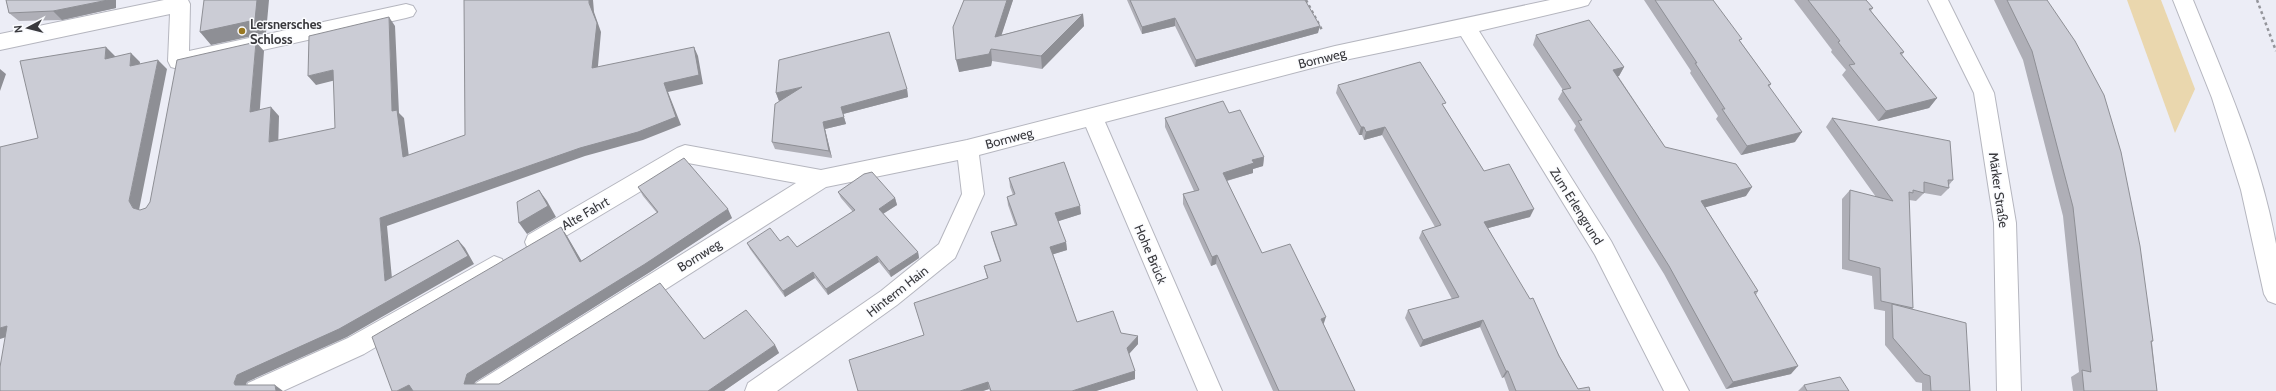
<svg xmlns="http://www.w3.org/2000/svg" width="2276" height="391" font-family="Cabin,sans-serif">
<style>
.green{fill:#ead7ae}
.lines{fill:none;stroke-linecap:round;stroke-linejoin:round}
.minor-casing{stroke:#b5b6bf;stroke-width:2}
.secondary-casing{stroke:#b5b6bf;stroke-width:2}
.path{stroke:#94959b;stroke-width:2.5;stroke-dasharray:3 3;stroke-linecap:butt}
.minor{fill:#fff;fill-rule:evenodd}
.secondary{fill:#fff;fill-rule:evenodd}
.wall{fill:#afafb7}
.shaded-wall{fill:#8e8f95}
.building{fill:#cbccd5;stroke:#8e8f95}
.poi-dot{fill:#997822;stroke:#fafbfe;stroke-width:1.5}
.labels{text-anchor:middle;stroke-width:3;stroke-linejoin:round;paint-order:stroke}
.poi-label{font-size:13px;font-weight:bold;fill:#39393d;stroke:#fafbfe;text-anchor:start}
.street-label{font-size:13px;fill:#39393d;stroke:#fafbfe}
</style>
<rect width="100%" height="100%" fill="#ecedf6"/>
<!-- green -->
<path class="green" d="M2127 0H2161L2195 89 2175 133Z"/>
<g class="lines">
<!-- minor casing -->
<g class="minor-casing">
<path id="minor" d="M164 0H188L190 4 189 51 406 4 413 6 416 11 413 16 406 18 178 69 171 67 168 61 170 14 0 50V34Z
M1550 0H1591L1588 5 1581 7 1479 31 1611 241 1689 391H1664L1595 255 1461 36 1335 62 1105 122 1222 391H1198L1086 127 979 155 984 194 955 258 897 305 777 391H745L748 383 881 291 939 244 962 194 958 160 826 187 506 391H473L476 383 796 183 688 163 544 249 536 252 528 249 525 242 528 235 677 148 685 145 821 170 967 140 1335 46Z
M1928 0H1948L1994 93 2016 223 2021 391H1997L1994 223 1974 93Z
M494 256 502 259 505 266 502 273 364 354 283 391H245L248 383 348 338Z"/>
</g>
<!-- secondary casing -->
<g class="secondary-casing">
<path id="secondary" d="M2173 0H2193C2225 79 2261 159 2276 244 2276 263 2276 285 2276 304L2268 301 2264 294 2241 190 2212 98Z"/>
</g>
<!-- path -->
<path class="path" d="M1306 0 1322 30
M2257 0 2276 51"/>
<!-- minor -->
<use href="#minor" class="minor"/>
<!-- secondary -->
<use href="#secondary" class="secondary"/>
</g>
<!-- wall -->
<path class="wall" d="M6 0H116V8L62 20 19 21 9 13Z
M964 0H1013L1001 35 1083 14 1084 26 1042 69 992 61 991 66 959 72Z
M1127 0H1305L1318 33 1195 67 1175 26 1142 34Z
M1644 0H1713L1740 41 1771 84 1769 87 1795 142 1741 155 1716 119 1718 116 1690 73 1691 71Z
M1794 0H1866L1873 8 1871 11 1904 52 1902 55 1937 98 1929 108 1878 121 1842 75 1846 70 1831 52 1832 50Z
M1994 0H2047L2153 341 2152 342 2157 391H2073L2071 377 2079 372 2063 216 2023 60Z
M1536 35 1624 67 1619 76H1618L1665 147 1746 196 1705 207 1758 291 1756 295 1791 374 1726 389 1664 274 1574 130 1576 126 1558 99 1563 90 1533 45Z
M1338 85 1444 107 1484 171 1530 217 1488 228 1578 389 1590 391H1509L1504 377 1502 378 1480 327 1420 347 1405 318 1408 310 1452 299 1419 238 1422 231 1435 227 1382 135 1364 140 1362 135H1359L1336 93Z
M907 89 908 97 843 114 846 124 825 129 832 158 775 149 772 142 781 100 779 101 776 93Z
M1229 113 1264 157 1263 166 1253 169V173L1227 181 1262 253 1324 325 1355 391H1273L1216 264 1211 266 1183 204V194L1194 191 1165 127V118Z
M1832 118 1953 180 1949 185V188L1941 196 1924 193 1916 201 1909 200 1913 308 1912 309 1970 391H1922V383L1916 382 1885 345V311L1874 309 1872 276 1842 269V199L1850 190 1876 197 1826 127Z
M1009 178 1081 214 1058 221 1066 242 1067 250 1053 254 1077 322 1121 333 1138 344 1129 354 1135 371V379L1096 391H990L989 389 983 391H858L924 335 987 278 984 266 1000 261 993 240 991 232 1015 225 1008 205 1007 197 1013 195 1010 187Z
M638 187 732 218 650 272 475 382 474 384H499L704 339 775 345 779 353 724 391H392L561 227 567 236 581 261 657 213 643 196Z
M838 192 895 198 897 205 883 214 918 252 919 258 891 277 879 262 828 295 815 278 785 297 750 249 747 243 780 241 797 247 853 212 841 198Z
M1804 385 1849 391H1798Z"/>
<!-- shaded-wall -->
<path class="shaded-wall" d="M108 0H116V8L62 20 53 11Z
M257 0H269L266 33 211 45 200 32Z
M589 0H593L594 12 601 32 597 77 592 68Z
M1007 0H1013L997 49 995 37Z
M1083 14 1084 26 1042 69 1041 56Z
M389 17 395 26 399 113 404 118 410 165 403 157 392 111Z
M1175 18V26L1142 34V27Z
M1320 26 1318 33 1195 67 1196 60Z
M256 42 264 51 259 121 250 112Z
M106 47 115 56V68L105 59Z
M694 47 698 56 703 84 668 92 681 125 643 140 585 156 387 226 393 289 385 281 380 218 664 83Z
M991 49 992 61 991 66 959 72 956 60Z
M131 53 140 62 139 75 130 66Z
M158 60 167 69 139 210 133 208 129 201Z
M1624 67 1619 76 1609 79 1613 70Z
M0 69 6 74 0 91Z
M333 70 340 79 316 85 308 76Z
M802 87 805 94 779 101 776 93Z
M907 89 908 97 843 114 846 124 825 129 832 158 829 151 823 122 841 107Z
M1937 98 1929 108 1878 121 1886 111Z
M271 107 279 116 278 151 269 142Z
M1361 127H1364L1362 135H1359Z
M1385 127 1382 135 1364 140 1366 132Z
M1802 132 1795 142 1741 155 1747 146Z
M1264 157 1263 166 1253 169V173L1222 182 1223 173 1252 160Z
M1752 187 1746 196 1696 210 1701 201Z
M539 190 547 201 556 217 527 234 519 223Z
M895 198 897 205 881 215 879 209Z
M1080 206 1081 214 1056 222 1055 213Z
M728 209 732 218 650 272 475 382 472 391 464 384 467 374Z
M1534 209 1530 217 1481 230 1484 222Z
M561 227 567 236 587 270 580 262Z
M458 240 465 248 474 264 347 337 247 382 244 390 235 385 234 383 237 375Z
M1066 242 1067 250 1051 255 1050 247Z
M918 252 919 258 891 277 889 271Z
M1217 255 1216 264 1211 266 1212 257Z
M877 256 879 262 828 295 826 289Z
M813 272 815 278 785 297 783 291Z
M1326 317 1323 326 1321 319Z
M1483 320 1480 327 1420 347 1423 340Z
M7 326 19 333 0 339V328Z
M1138 336V344L1127 356V348Z
M775 345 779 353 724 391H708Z
M1798 366 1791 374 1726 389 1733 382Z
M1135 371V379L1096 391H1072Z
M1506 371H1508L1504 377 1502 378Z
M988 382 989 389 983 391H960Z
M275 385 283 391H276Z
M409 385 416 391H397Z"/>
<!-- building -->
<path class="building" d="M6 0H108L53 11 9 13Z
M204 0H257L255 20 200 32Z
M464 0H589V3L597 23 592 68 694 47 699 75 664 83 676 117 638 132 580 148 380 218 385 281 458 240 468 256 339 329 237 375 234 383 235 385H275L276 391H0V367L7 326 0 328V147L38 138 20 61 106 47 105 59 131 53 130 66 158 60 129 201 133 208 140 210 146 208 150 202 177 60 256 42 250 112 271 107 269 142 335 128 333 70 308 76 309 36 389 17 392 111 397 110 403 157 465 135Z
M964 0H1007L995 37 1083 14 1041 56 991 49 989 54 956 60 953 27Z
M1130 0H1305L1320 26 1196 60 1175 18 1142 27Z
M1655 0H1713L1742 39 1739 40 1771 84 1768 85 1802 132 1747 146 1722 109H1725L1695 63H1697Z
M1808 0H1866L1873 8 1869 9 1904 52 1900 53 1937 98 1886 111 1849 65 1855 64 1838 42 1840 41Z
M2007 0H2047L2075 41 2104 95 2121 152 2140 246 2153 341H2151L2157 391H2084L2082 370 2091 372 2073 207 2032 51Z
M1589 20 1624 67 1613 70 1665 147 1736 164 1752 187 1701 201 1758 291 1754 292 1798 366 1733 382 1669 266 1578 121 1582 120 1562 90 1571 88 1536 35Z
M889 32 907 89 841 107 844 117 823 122 829 151 772 142 775 104 802 87 776 93 779 60Z
M1420 62 1446 103 1442 104 1484 171 1509 164 1534 209 1484 222 1530 299 1533 298 1559 356 1578 389 1589 387 1590 391H1516L1508 371H1506L1483 320 1423 340 1408 310 1459 297 1422 231 1441 225 1385 127 1366 132 1364 127H1361L1338 85Z
M1223 101 1229 113 1240 110 1264 157 1252 160 1254 163 1223 173 1262 253 1290 244 1326 317 1321 319 1355 391H1279L1217 255 1212 257 1183 194 1199 190 1165 118Z
M1832 118 1950 141 1953 180H1948L1949 188 1924 182V193L1913 190V193L1909 192 1913 308 1881 301 1880 268 1849 260 1850 190 1893 201Z
M684 158 728 209 645 264 467 374 464 384H499L660 283 704 339 746 310 775 345 708 391H413L409 385 397 391H392L372 337 561 227 580 262 658 212 638 187Z
M1064 162 1080 206 1055 213 1066 242 1050 247 1077 322 1113 311 1121 333 1138 336 1127 348 1135 371 1072 391H991L988 382 960 391H858L849 360 924 335 914 303 988 278 984 266 1001 261 991 232 1017 225 1007 197 1015 194 1009 178Z
M872 172 895 198 879 209 918 252 889 271 877 256 826 289 813 272 783 291 747 243 770 228 780 241 788 236 797 247 855 210 838 192 864 174Z
M539 190 548 206 519 223 517 202Z
M1892 304 1966 323 1970 391H1931L1930 376 1924 374 1893 338Z
M1840 377 1849 391H1807L1804 385Z"/>
<!-- markers -->
<circle class="poi-dot" cx="242" cy="31" r="4"/>
<g class="labels">
<!-- poi labels -->
<g class="poi-label">
<text x="250" y="29">Lersnersches<tspan x="250" dy="15">Schloss</tspan></text>
</g>
<!-- street labels -->
<g class="street-label">
<text transform="translate(1322 58) rotate(-14)" y="5">Bornweg</text>
<text transform="translate(1009 138) rotate(-15)" y="5">Bornweg</text>
<text transform="translate(1999 190) rotate(82)" y="5">Märker Straße</text>
<text transform="translate(1577 206) rotate(58)" y="5">Zum Erlengrund</text>
<text transform="translate(585 213) rotate(-30)" y="5">Alte Fahrt</text>
<text transform="translate(1151 254) rotate(67)" y="5">Hohe Brück</text>
<text transform="translate(699 255) rotate(-32)" y="5">Bornweg</text>
<text transform="translate(897 291) rotate(-38)" y="5">Hinterm Hain</text>
</g>
</g>
<!-- north arrow -->
<g transform="translate(28 28) rotate(263)" stroke="#fafbfe" stroke-width="3" paint-order="stroke">
<path d="M0-3L7 15L0 10L-7 15Z" fill="#39393d"/>
<text y="-6" font-size="11" font-weight="bold" text-anchor="middle" fill="#39393d">N</text>
</g>
</svg>
